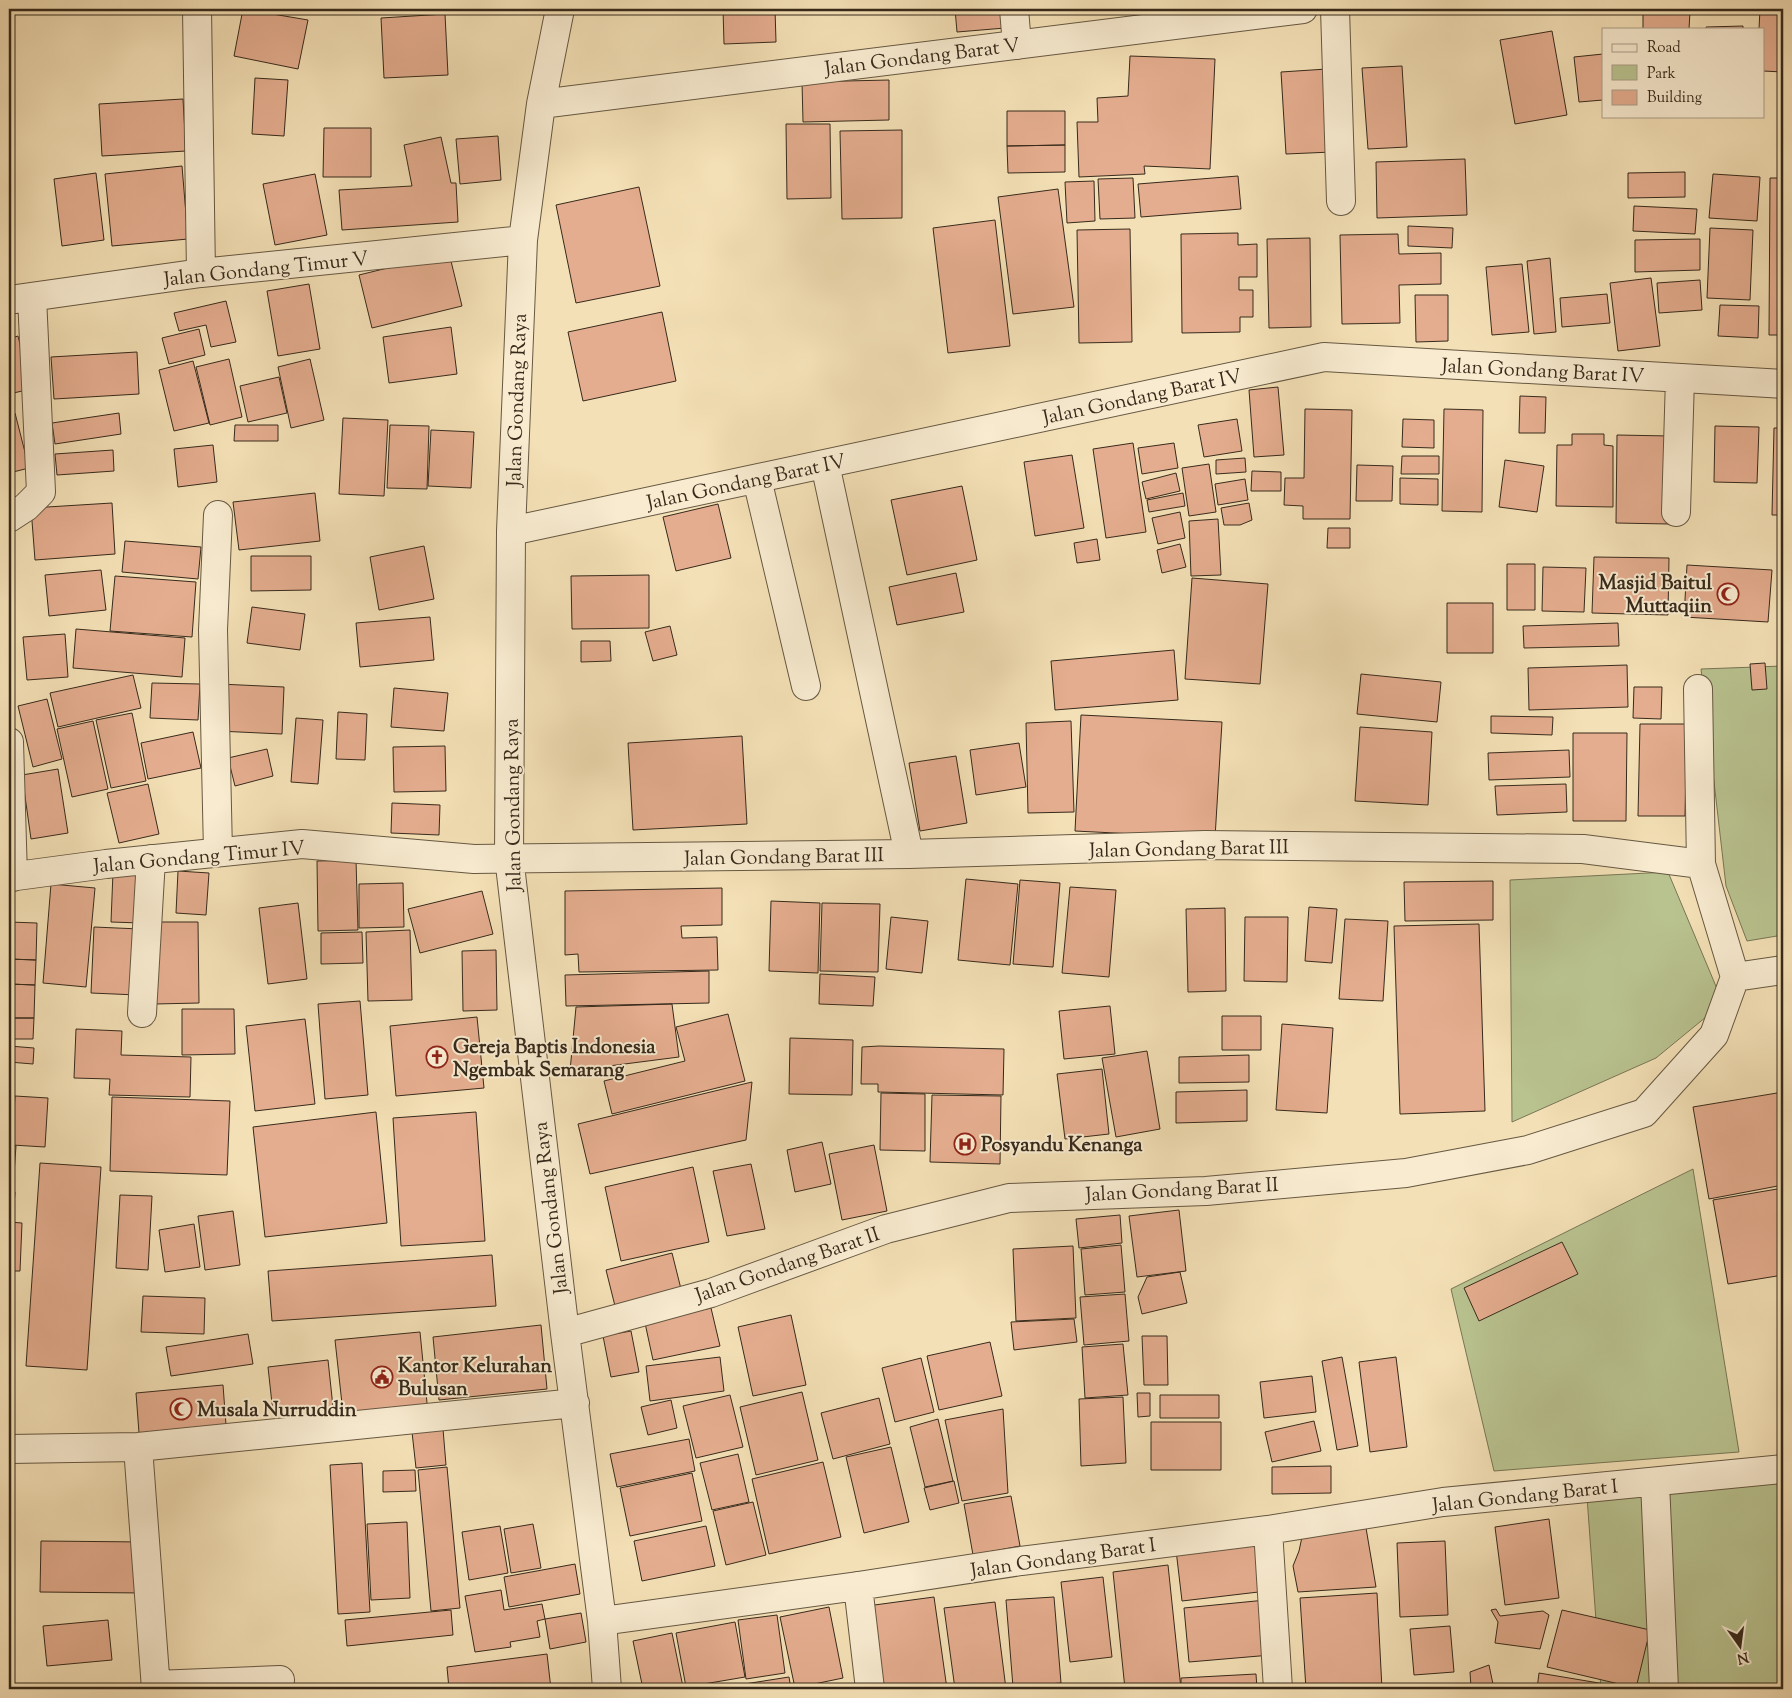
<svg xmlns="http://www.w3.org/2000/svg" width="1792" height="1698" font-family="'Sorts Mill Goudy',serif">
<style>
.green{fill:#b9c390;stroke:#787656}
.building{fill:#e4ad8f;stroke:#372a1b}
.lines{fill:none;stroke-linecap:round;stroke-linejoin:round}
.minor-casing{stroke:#665842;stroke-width:30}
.minor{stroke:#f8ebd0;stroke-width:28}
.labels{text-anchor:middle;stroke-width:4;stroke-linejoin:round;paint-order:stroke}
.street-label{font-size:20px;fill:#372a1b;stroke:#f8ebd0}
.poi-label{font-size:20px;font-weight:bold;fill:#372a1b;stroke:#f8ebd0;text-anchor:start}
</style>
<rect width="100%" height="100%" fill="#f4e0b6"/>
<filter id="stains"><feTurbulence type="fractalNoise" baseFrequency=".004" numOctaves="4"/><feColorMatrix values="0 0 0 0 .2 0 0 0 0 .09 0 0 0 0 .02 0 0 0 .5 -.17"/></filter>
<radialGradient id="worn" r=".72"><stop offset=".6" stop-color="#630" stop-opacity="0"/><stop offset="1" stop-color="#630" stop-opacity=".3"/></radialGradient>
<!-- green -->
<path class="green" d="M1783 666V935L1747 941 1726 886 1701 669Z
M1668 872 1723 1003 1656 1058 1512 1122 1510 880Z
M1693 1169 1739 1452 1494 1471 1451 1289Z
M1783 1482V1689H1601L1587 1497Z"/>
<!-- building -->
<path class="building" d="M243 9 308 20 298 69 234 56Z
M723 9H775L776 42 724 44Z
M955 9H1003L1005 28 957 32Z
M1760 9H1783V72L1763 71V29H1759Z
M1643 10 1690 12 1689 29H1643Z
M445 14 448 75 384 78 381 18Z
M1743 26V29H1706V27Z
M1552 31 1567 115 1515 124 1500 40Z
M1603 54V100L1579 102 1574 57Z
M1130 56 1215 59 1210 169 1144 166 1145 174 1079 177 1077 122H1098L1097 98 1128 96Z
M1402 66 1407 147 1368 149 1362 68Z
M1327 69 1332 152 1286 154 1281 72Z
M255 78 288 80 284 136 252 134Z
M889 80V120L803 122 802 82Z
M183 99 186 151 102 156 99 104Z
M1007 111H1065V145L1007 146Z
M786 124H830L831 198 787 199Z
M324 128H371V177H323Z
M902 130V218L842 219 840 131Z
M498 136 501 180 460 184 456 139Z
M441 137 451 183H456L458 222 342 230 339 190 412 186 404 145Z
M1065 145V172L1008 173 1007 146Z
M1465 159 1467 215 1377 218 1376 162Z
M182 166 188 239 112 246 105 174Z
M1685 172V197L1628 198V173Z
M96 173 104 240 62 246 54 179Z
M315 174 327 235 275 245 263 184Z
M1713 174 1760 177 1757 221 1709 218Z
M1238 176 1241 209 1141 217 1138 184Z
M1133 178 1135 218 1100 219 1098 179Z
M1770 178H1783V335H1769Z
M1094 181 1095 221 1067 223 1065 182Z
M639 187 660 286 576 303 556 205Z
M1058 189 1074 307 1013 314 998 197Z
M1634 206 1697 209 1695 234 1633 231Z
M995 220 1010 346 948 353 933 228Z
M1408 226 1453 228 1452 248 1408 246Z
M1710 228 1753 230 1750 300 1707 298Z
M1130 229 1132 342 1079 343 1077 230Z
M1238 233V245L1257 244V277H1239V290H1253V317H1240V332L1182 333 1181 234Z
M1398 234 1399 254 1441 253V284L1399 285 1400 323 1342 324 1340 235Z
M1310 238 1311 327 1269 328 1267 239Z
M1700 239V270L1635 272V240Z
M449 253 462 306 372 328 359 275Z
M1550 258 1556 332 1534 334 1527 261Z
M1522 264 1529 332 1492 335 1486 267Z
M1651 278 1660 346 1618 351 1610 283Z
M1700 280 1702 310 1659 313 1657 283Z
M309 284 320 349 278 356 267 291Z
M1607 294 1610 323 1562 327 1560 298Z
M1415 295H1448V341L1416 342Z
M226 301 236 342 211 347 206 325 179 331 174 313Z
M1720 305 1759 306 1758 338 1718 336Z
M662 312 676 381 583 401 568 332Z
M451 327 457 374 389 383 383 337Z
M199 329 205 355 169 364 162 338Z
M18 336 31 389 9 394 14 412 9 414V339Z
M137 352 139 394 54 399 51 357Z
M229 359 242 417 210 425 196 367Z
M310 359 324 420 291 428 278 367Z
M193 361 209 423 174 431 159 370Z
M279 377 287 413 248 422 240 386Z
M1278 387 1284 455 1254 457 1249 390Z
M1520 396 1546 397 1545 433H1519Z
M1305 409 1352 410 1350 519H1303V506L1284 505 1285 478H1304Z
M1444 409 1483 410 1482 512 1442 511Z
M15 413 29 468 9 473V415Z
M119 413 121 434 55 444 52 423Z
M343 418 388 420 384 496 339 494Z
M1237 419 1242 451 1204 457 1198 425Z
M1403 419 1434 420V448L1402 447Z
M235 425H278V441H234Z
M390 425 429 426 427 489 387 488Z
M1715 426 1759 427 1757 483 1714 482Z
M1774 428H1783V515H1772Z
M431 430 474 432 471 488 428 486Z
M1572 434H1604V445L1613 446V507L1556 506 1557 445H1572Z
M1617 435 1670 436 1669 524 1616 523Z
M1133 443 1146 532 1106 538 1093 449Z
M1174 443 1178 468 1142 474 1138 448Z
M213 445 217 482 178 487 174 449Z
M113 450 114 471 57 475 55 454Z
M1072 455 1084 528 1035 536 1024 462Z
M1402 456H1439V474H1401Z
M1245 458 1246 472 1216 474V460Z
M1505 460 1544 466 1537 512 1499 507Z
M1209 464 1216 512 1189 516 1182 468Z
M1357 465 1393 466 1392 501H1356Z
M1252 471 1281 472V491H1251Z
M1176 473 1180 491 1146 499 1142 482Z
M1400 478 1438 479V505L1400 504Z
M1245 479 1248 500 1218 505 1215 484Z
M962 486 977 560 907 575 891 500Z
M315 493 320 541 239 550 233 502Z
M1183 493 1185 506 1149 512 1147 500Z
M112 503 115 554 35 560 31 508Z
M1249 503 1252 520 1240 525H1224L1221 508Z
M718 504 731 558 676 571 663 517Z
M1180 512 1185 538 1158 544 1152 518Z
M1218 519 1221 575 1191 576 1189 521Z
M1328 528H1350V548H1327Z
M1097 539 1100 560 1077 563 1074 543Z
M125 541 201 547 198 579 122 572Z
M1180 544 1186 567 1162 573 1157 550Z
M424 546 434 599 379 610 370 557Z
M251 556H311V590L251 591Z
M1594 557 1669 558 1668 615 1592 613Z
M1507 564H1535V610H1507Z
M1687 565 1772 570 1768 622 1684 617Z
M1543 567 1586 568 1584 612 1542 611Z
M101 570 106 610 49 616 45 575Z
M956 573 964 612 897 625 889 587Z
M649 575V628L572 629 571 576Z
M115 576 196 582 192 637 110 631Z
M1192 578 1268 584 1260 684 1185 679Z
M1447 603H1493V653H1447Z
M252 607 305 614 300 650 247 643Z
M430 617 434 660 360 667 356 623Z
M1618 623 1619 646 1524 648 1523 626Z
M670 626 677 655 653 661 645 632Z
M76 629 185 638 182 677 73 668Z
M65 634 68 677 27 680 23 637Z
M581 641H610L611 661 581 662Z
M1174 650 1178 700 1055 710 1051 661Z
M1765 663 1767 689 1752 690 1750 664Z
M1627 665 1628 707 1529 710 1528 668Z
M1361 674 1441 682 1437 722 1357 714Z
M133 675 141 708 58 727 50 693Z
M152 683 200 684 198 720 150 718Z
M219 684 284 687 282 734 218 731Z
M1634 687H1662L1661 719 1633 718Z
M394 688 448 693 444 731 391 727Z
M47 699 62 759 33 767 18 706Z
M338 712 367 714 365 760 336 759Z
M132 713 146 781 111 788 96 720Z
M1081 715 1222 722 1215 838 1075 831Z
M1491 716 1553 717 1552 735 1491 733Z
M296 718 323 720 318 784 291 782Z
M93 721 108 789 72 797 57 729Z
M1071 721 1074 812 1028 813 1026 723Z
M1640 724H1687L1685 816H1638Z
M1360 727 1432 732 1428 805 1355 801Z
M193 732 201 768 148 779 141 743Z
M1573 733H1627L1626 821H1573Z
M742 736 747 824 633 830 628 743Z
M1019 743 1026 787 976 795 970 750Z
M445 746 446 791 394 792 393 747Z
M267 749 273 776 235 786 228 758Z
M1569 750 1570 777 1489 780 1488 753Z
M956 756 967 823 920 831 909 763Z
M58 769 68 833 31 839 22 775Z
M148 784 159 834 119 843 107 793Z
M1566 784 1567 812 1497 815 1495 786Z
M392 803 440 805 439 835 391 833Z
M356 860 358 930 318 931 317 861Z
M178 871 209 873 206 915 176 913Z
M113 872 143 874 141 923 111 922Z
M966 879 1018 884 1010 965 958 960Z
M1020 880 1060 883 1053 967 1013 964Z
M1493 881V920L1405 921 1404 882Z
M403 883 404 927 359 928V884Z
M51 884 95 888 86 987 43 983Z
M1070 887 1116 890 1109 977 1062 973Z
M722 888V925L681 926 682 938 717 937 718 970 579 972 578 954 565 955V891Z
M482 891 493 934 420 953 408 909Z
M771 901 820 903 818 973 769 971Z
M298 903 307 979 268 984 259 908Z
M822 903 880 904 878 972 820 971Z
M1309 907 1337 909 1332 963 1305 961Z
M1225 908 1226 991 1188 992 1186 909Z
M891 917 928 921 922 973 886 969Z
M1245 917H1288L1287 982 1244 981Z
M1345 919 1388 921 1383 1001 1339 999Z
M9 922 37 923 36 960 9 959Z
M154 922H198L199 1003 155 1004Z
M1479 924 1485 1111 1400 1114 1394 926Z
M94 927 140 929 137 995 91 993Z
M410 930 412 1000 368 1001 366 932Z
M362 932 363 963 321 964V933Z
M496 950 497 1010 463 1011 462 951Z
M9 959 36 960 35 985 9 984Z
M709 971V1003L566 1006 565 975Z
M820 974 875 977 873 1006 819 1004Z
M9 984 35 985 34 1018H9Z
M360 1001 368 1095 325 1099 318 1004Z
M672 1004 679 1057 570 1071 576 1007Z
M1110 1006 1115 1054 1064 1059 1059 1011Z
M182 1009H234L235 1054 182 1055Z
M728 1014 745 1081 612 1114 604 1081 685 1061 676 1027Z
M1222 1016H1261V1050H1222Z
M477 1017 484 1088 396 1096 390 1026Z
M9 1018H34L33 1039H9Z
M305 1019 315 1104 255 1111 246 1026Z
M1282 1024 1333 1028 1327 1113 1276 1110Z
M76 1029 122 1031 121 1055 191 1057 190 1097 109 1095 110 1079 74 1078Z
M790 1038 853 1040 852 1095 789 1094Z
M9 1046 34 1048 33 1064 9 1062Z
M879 1046 1004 1049 1003 1095 878 1092V1084H861L862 1047Z
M1147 1051 1160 1129 1116 1137 1102 1058Z
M1249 1055V1082L1179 1083V1057Z
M1102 1069 1109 1134 1065 1139 1057 1074Z
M752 1082 746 1140 590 1174 578 1124Z
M1247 1090V1121L1176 1123V1092Z
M1783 1092V1185L1709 1199 1693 1107Z
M881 1093 925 1094V1151L880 1150Z
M932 1095 1001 1096 1000 1164 930 1162Z
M15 1096 48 1098 45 1147 12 1145Z
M112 1097 230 1101 227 1175 110 1171Z
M376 1112 387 1223 265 1237 253 1127Z
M476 1112 485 1241 401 1246 393 1118Z
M822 1142 831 1184 795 1192 787 1150Z
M874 1145 887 1211 842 1220 829 1154Z
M9 1146H16L13 1187H9Z
M40 1163 101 1167 87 1370 26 1366Z
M751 1164 765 1229 727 1236 713 1171Z
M693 1167 709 1242 621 1261 605 1187Z
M1783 1188V1275L1728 1284 1713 1200Z
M9 1191 15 1192 13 1220 9 1219Z
M120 1195 152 1196 148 1270 116 1268Z
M1179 1210 1186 1271 1137 1277 1129 1216Z
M233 1211 240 1265 205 1270 198 1216Z
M1120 1215 1122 1243 1079 1248 1076 1219Z
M9 1222 22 1223 20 1271H9Z
M194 1224 200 1267 165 1272 159 1230Z
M1562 1242 1578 1274 1479 1321 1464 1288Z
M1121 1245 1125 1292 1085 1295 1081 1249Z
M1073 1246 1076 1318 1016 1321 1013 1249Z
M672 1253 681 1289 615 1306 606 1270Z
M492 1255 496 1306 272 1321 268 1271Z
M1180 1272 1187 1303 1142 1314 1138 1297 1147 1277Z
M1125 1294 1129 1341 1084 1345 1080 1297Z
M143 1296 205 1298 204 1334 141 1332Z
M711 1308 720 1346 653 1360 645 1323Z
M791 1315 806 1385 753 1396 738 1327Z
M1074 1319 1077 1342 1014 1350 1011 1322Z
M541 1325 547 1389 439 1400 433 1337Z
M631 1331 639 1372 611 1377 603 1336Z
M420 1332 428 1413 344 1422 335 1340Z
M248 1334 253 1364 171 1376 166 1347Z
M1142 1336H1167L1168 1385H1144Z
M990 1342 1002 1396 939 1410 927 1356Z
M1123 1344 1128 1395 1085 1398 1082 1347Z
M720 1357 724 1391 650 1401 646 1366Z
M1342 1357 1358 1446 1337 1450 1322 1361Z
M1396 1357 1407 1447 1370 1452 1359 1362Z
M921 1358 934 1412 895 1422 882 1368Z
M328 1360 333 1407 273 1413 268 1367Z
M1312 1376 1316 1412 1264 1418 1260 1382Z
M223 1385 226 1425 139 1433 136 1393Z
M802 1392 818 1460 756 1475 740 1407Z
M1137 1393H1150V1416L1138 1417Z
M730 1395 743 1447 696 1458 683 1406Z
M1160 1395H1219V1418H1160Z
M1123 1397 1126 1463 1081 1466 1079 1399Z
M879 1398 890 1444 833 1459 821 1413Z
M671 1400 677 1428 648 1435 641 1407Z
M1003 1409 1008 1493 962 1501 945 1420Z
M938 1419 953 1481 925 1487 910 1427Z
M1314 1421 1321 1451 1272 1462 1265 1432Z
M1151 1422H1221V1470H1151Z
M443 1429 446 1465 416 1468 412 1432Z
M689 1439 695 1471 617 1487 610 1454Z
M891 1447 909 1522 864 1533 846 1457Z
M738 1454 749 1502 712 1510 700 1463Z
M823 1462 841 1537 769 1554 752 1479Z
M362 1463 370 1612 338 1614 330 1465Z
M1331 1466V1493L1272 1494V1467Z
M447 1467 460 1608 431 1611 418 1470Z
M415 1470 416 1491 383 1492V1471Z
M692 1473 702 1521 630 1536 620 1488Z
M954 1481 959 1503 930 1510 924 1488Z
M1011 1496 1020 1546 973 1555 964 1504Z
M753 1502 766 1555 726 1565 713 1511Z
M1549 1519 1559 1598 1505 1605 1495 1527Z
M407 1522 410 1598 371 1600 367 1524Z
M533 1524 541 1568 511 1573 504 1529Z
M500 1526 508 1573 469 1580 462 1532Z
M706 1526 715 1566 642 1581 634 1541Z
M1366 1528 1376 1587 1298 1592 1293 1566 1299 1551 1302 1537Z
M1261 1540 1267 1591 1182 1601 1176 1550Z
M41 1541 145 1542 144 1593 40 1592Z
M1445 1541 1448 1615 1400 1617 1397 1543Z
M575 1564 580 1594 509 1607 504 1577Z
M1168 1565 1181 1689H1125L1113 1572Z
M1103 1577 1112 1657 1070 1662 1061 1582Z
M501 1590 504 1610 542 1604 545 1619 537 1621 540 1637 510 1642 511 1647 475 1652 465 1596Z
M1377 1593 1382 1689H1306L1300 1598Z
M934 1597 947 1689H879L867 1606Z
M1054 1597 1061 1683 1013 1687 1006 1600Z
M1266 1600 1271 1655 1189 1662 1184 1608Z
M995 1602 1006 1689H955L944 1608Z
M829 1607 843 1678 795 1688 780 1617Z
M1496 1609 1500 1616 1543 1611 1549 1615 1540 1649 1495 1643 1498 1622 1491 1610Z
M451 1610 453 1635 347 1646 345 1620Z
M1562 1610 1650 1630 1636 1688 1547 1667Z
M581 1613 586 1642 550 1649 545 1619Z
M777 1615 785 1673 746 1679 738 1620Z
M108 1620 112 1660 47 1666 43 1626Z
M735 1622 745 1677 686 1687 676 1633Z
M1450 1626 1454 1672 1414 1675 1410 1629Z
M672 1633 683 1687 643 1689 633 1641Z
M547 1654 551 1689H449L447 1667Z
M1489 1665 1494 1689H1463L1471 1688 1470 1672Z
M1539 1673 1605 1684 1604 1689H1537Z
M1256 1674 1257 1689H1181V1678Z
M789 1677 791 1689H713Z"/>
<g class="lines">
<!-- minor casing -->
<g class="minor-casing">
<path id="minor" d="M197 9 201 273
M560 9 541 104 523 240 511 531 509 857 565 1333 602 1621 607 1689
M1014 9 1017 45
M1335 9 1341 201
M541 104 1303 9
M9 300 201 273 523 240
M825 464 909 854
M757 479 806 686
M1676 512 1680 378
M218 515 213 630 218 852
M9 518 26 507 41 492 32 297
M511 531 1324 357 1783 384
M1698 689 1701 864
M9 742 13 877
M9 877 106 864 302 844 474 859 909 854 1205 845 1583 849 1701 864 1735 977
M1735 977 1783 970
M142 1013 151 859
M565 1333 711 1293 886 1229 1009 1198 1206 1191 1406 1173 1528 1150 1644 1113 1714 1035 1735 977
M138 1447 156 1689
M9 1449 138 1447 575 1403
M1655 1482 1664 1689
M1268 1530 1278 1689
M858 1586 870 1689
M602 1621 858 1586 1021 1561 1268 1530 1443 1502 1783 1469
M155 1685 280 1680"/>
</g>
<!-- minor -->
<use href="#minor" class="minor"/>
</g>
<!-- icons -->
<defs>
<g id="mosque-ring" transform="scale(1.125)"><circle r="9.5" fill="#f8ebd0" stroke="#8f2418" stroke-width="1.5"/><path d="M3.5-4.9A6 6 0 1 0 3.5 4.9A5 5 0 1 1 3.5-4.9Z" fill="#8f2418"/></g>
<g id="church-ring" transform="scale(1.125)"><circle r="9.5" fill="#f8ebd0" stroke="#8f2418" stroke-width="1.5"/><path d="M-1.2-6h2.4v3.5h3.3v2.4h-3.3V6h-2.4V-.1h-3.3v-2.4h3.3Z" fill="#8f2418"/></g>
<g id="hospital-ring" transform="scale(1.125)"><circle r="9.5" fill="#f8ebd0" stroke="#8f2418" stroke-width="1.5"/><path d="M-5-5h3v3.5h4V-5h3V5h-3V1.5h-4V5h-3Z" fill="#8f2418"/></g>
<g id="civic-ring" transform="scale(1.125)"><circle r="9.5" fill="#f8ebd0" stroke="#8f2418" stroke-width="1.5"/><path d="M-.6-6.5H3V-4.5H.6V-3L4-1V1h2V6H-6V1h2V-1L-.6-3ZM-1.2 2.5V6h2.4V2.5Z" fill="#8f2418"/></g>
</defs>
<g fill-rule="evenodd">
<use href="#mosque-ring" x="1728" y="594"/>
<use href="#church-ring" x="437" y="1057"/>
<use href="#hospital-ring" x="965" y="1144"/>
<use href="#civic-ring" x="382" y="1377"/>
<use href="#mosque-ring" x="181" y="1409"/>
</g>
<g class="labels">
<!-- street labels -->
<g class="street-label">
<text transform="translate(922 56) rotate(-7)" y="7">Jalan Gondang Barat V</text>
<text transform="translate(266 268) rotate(-6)" y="7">Jalan Gondang Timur V</text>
<text transform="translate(1543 370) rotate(3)" y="7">Jalan Gondang Barat IV</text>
<text transform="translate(1142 396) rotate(-12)" y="7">Jalan Gondang Barat IV</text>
<text transform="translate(516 400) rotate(-88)" y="7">Jalan Gondang Raya</text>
<text transform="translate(746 481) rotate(-12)" y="7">Jalan Gondang Barat IV</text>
<text transform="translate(512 805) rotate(-91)" y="7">Jalan Gondang Raya</text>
<text transform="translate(1189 848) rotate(-1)" y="7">Jalan Gondang Barat III</text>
<text transform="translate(199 856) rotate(-5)" y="7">Jalan Gondang Timur IV</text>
<text transform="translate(784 856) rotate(-1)" y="7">Jalan Gondang Barat III</text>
<text transform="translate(1182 1189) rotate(-3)" y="7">Jalan Gondang Barat II</text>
<text transform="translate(550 1208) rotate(-97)" y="7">Jalan Gondang Raya</text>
<text transform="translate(787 1264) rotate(-19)" y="7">Jalan Gondang Barat II</text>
<text transform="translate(1525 1495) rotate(-6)" y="7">Jalan Gondang Barat I</text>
<text transform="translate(1063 1557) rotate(-8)" y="7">Jalan Gondang Barat I</text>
</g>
<!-- poi labels -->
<g class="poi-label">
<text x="1712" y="589" text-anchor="end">Masjid Baitul<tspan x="1712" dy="23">Muttaqiin</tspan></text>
<text x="453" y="1053">Gereja Baptis Indonesia<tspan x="453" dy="23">Ngembak Semarang</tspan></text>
<text x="981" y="1151">Posyandu Kenanga</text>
<text x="398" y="1372">Kantor Kelurahan<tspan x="398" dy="23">Bulusan</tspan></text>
<text x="197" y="1416">Musala Nurruddin</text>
</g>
</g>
<!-- margin -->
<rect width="1792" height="1698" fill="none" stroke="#f4e0b6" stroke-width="30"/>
<rect x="10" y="10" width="1772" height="1678" fill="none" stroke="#372a1b" stroke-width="2.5"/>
<rect x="15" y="15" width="1762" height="1668" fill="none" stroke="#372a1b"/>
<!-- legend -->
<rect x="1602" y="28" width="162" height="90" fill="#f8ebd0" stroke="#ab9e88"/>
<rect x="1612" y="44" width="25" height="8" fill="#f8ebd0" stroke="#ab9e88"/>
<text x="1647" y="52" font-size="15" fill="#372a1b">Road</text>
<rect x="1612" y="65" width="25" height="15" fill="#b9c390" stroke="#ab9e88"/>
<text x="1647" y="78" font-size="15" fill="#372a1b">Park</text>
<rect x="1612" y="90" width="25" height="15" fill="#e4ad8f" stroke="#ab9e88"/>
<text x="1647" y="102" font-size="15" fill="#372a1b">Building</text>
<!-- north arrow -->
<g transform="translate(1740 1646) rotate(166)" stroke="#f8ebd0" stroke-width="4" paint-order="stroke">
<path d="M0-4L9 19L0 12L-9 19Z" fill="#372a1b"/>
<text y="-8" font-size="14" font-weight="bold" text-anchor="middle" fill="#372a1b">N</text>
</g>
<rect width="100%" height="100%" filter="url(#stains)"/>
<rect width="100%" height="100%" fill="url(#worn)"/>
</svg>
